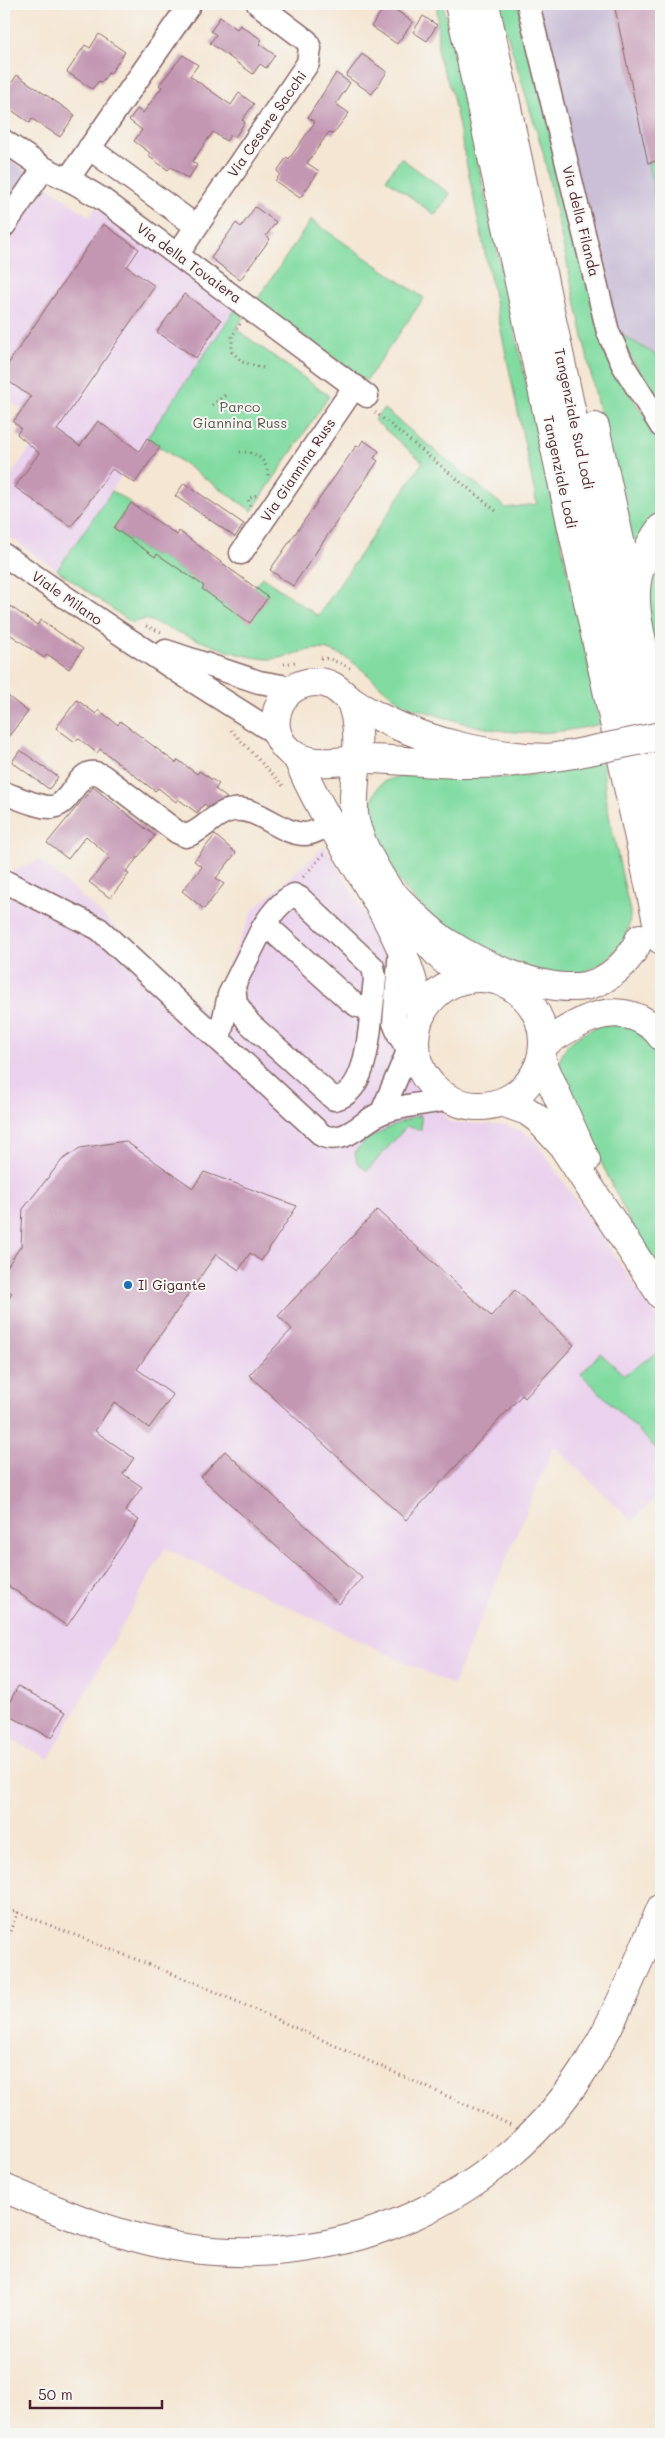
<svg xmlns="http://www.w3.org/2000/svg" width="665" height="2438" font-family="Mali,sans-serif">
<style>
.built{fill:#ead1ed}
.industrial{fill:#cabfd7}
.green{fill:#81dba1;stroke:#667d66}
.building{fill:#c396b2}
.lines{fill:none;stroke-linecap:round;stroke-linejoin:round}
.minor-casing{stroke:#866566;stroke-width:25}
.major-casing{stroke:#866566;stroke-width:30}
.highway-casing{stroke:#866566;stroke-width:30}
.path{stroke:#866566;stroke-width:3;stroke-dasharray:1 4;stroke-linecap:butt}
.minor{stroke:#fff;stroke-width:22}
.major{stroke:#fff;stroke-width:28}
.highway{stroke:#fff;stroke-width:28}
.major-bridge-casing{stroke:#866566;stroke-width:30;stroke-linecap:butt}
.major-bridge{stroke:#fff;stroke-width:28}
.poi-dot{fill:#1f6fb2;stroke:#f6f6f2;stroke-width:2}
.labels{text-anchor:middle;stroke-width:4;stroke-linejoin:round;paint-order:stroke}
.street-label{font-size:14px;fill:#4a1f2b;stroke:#f6f6f2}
.park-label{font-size:14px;fill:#5a574e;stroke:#f6f6f2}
.poi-label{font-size:14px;fill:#4a1f2b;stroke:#f6f6f2;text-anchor:start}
</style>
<rect width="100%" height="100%" fill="#f6f6f2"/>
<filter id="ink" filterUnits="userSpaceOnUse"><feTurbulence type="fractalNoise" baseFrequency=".02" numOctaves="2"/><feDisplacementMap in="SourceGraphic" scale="10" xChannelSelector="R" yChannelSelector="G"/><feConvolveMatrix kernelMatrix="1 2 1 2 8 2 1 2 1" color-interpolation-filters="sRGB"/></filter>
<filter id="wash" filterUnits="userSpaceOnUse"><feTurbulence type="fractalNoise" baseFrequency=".0096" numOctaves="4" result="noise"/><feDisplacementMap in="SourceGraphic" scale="20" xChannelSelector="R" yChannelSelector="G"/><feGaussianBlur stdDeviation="1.12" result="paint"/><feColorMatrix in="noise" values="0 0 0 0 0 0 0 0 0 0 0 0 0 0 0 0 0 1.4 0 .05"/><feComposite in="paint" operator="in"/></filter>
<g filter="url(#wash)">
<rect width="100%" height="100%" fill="#f4e6d3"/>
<!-- built -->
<path class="built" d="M51 189 89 217 96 207 235 310 57 570 4 533V485L46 426 4 397V249L43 191Z
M325 846 386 952 387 965 382 1025 449 1122 506 1125 527 1134 536 1142 661 1323V1350L624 1375 600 1354 582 1374 661 1453V1492L632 1521 554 1446 453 1685 165 1548 49 1759 4 1736V875L40 860 100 913 206 1013 254 909Z"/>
<!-- industrial -->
<path class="industrial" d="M518 4H661V160L648 163 661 226V358L593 317Z
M4 155 51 189 43 191 4 249Z"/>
<!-- green -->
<path class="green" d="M437 4H443L601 724C522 742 483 730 408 706 378 691 362 660 328 650 307 645 288 660 268 659 231 657 180 632 145 619L132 623 57 570 112 491 131 503 114 529 155 557 157 554 204 586 202 589 250 622 266 599 252 590 262 577 318 616 423 462 374 420 384 409 506 508 537 504 452 93 438 55Z
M498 4H518L614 369 661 442V515L634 550H629L543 152Z
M401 158 450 194 435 215 386 179Z
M661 160V226L648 163Z
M311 220 424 298 366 381 256 301Z
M235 310 244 316 236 329 329 396 252 511 147 438Z
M619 333 661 358V407L629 355Z
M661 542V684L643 605Z
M602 759 607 806 630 912C630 930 625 943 611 955 602 963 590 971 578 973 528 980 448 936 415 900 393 877 380 851 367 823L371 819C372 791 377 777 408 776L411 770 503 778 548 773Z
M602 1024 639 1028 658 1048 661 1062V1274L631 1224 561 1079C554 1044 576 1038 602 1024Z
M421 1115V1131L407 1126 367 1171 357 1162 355 1153C359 1139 407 1118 421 1115Z
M661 1350V1453L581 1374 600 1353 624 1375Z"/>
<g id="blocks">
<!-- building -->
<path class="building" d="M387 4 413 22 397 44 371 26Z
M614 4H661V160L648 163Z
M423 16 437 25 427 41 413 32Z
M220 17 237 29 240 25 262 40 259 44 275 55 266 68 260 64 253 74 210 43 216 35 211 31Z
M99 34 125 52 110 74 109 72 101 83 99 81 92 89 67 72 85 45 90 48Z
M362 54 387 72 372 94 346 76Z
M183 55 198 65 190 76 231 105 239 93 254 104 242 120 245 122 235 137 231 134 226 141 213 132 192 162 197 165 188 179 171 167 168 170 148 156 150 153 134 141 142 130 129 120 137 109 143 113 162 87 159 85Z
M336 73 350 83 336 104 349 113 333 134 329 132 307 163 319 171 300 198 275 181 280 174 277 171 287 157 289 159 315 122 308 117Z
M17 75 75 115 60 137 32 119 30 123 4 105V94Z
M255 207 276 222 266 236 270 239 240 280 211 258 236 223 241 227Z
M103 224 139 249 127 267 155 286 57 430 80 446 98 421 139 451 147 438 160 447 135 483 112 469 71 527 15 487 39 453 17 434 21 428 13 422 31 397 4 378V370Z
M184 294 221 320 196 358 157 332Z
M363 440 379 451 374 458 378 461 293 586 270 570 356 446 359 447Z
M184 483 244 524 235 537 175 496Z
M131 503 177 535 179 531 268 597 250 623 202 589 204 586 157 554 155 557 114 528Z
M4 602 37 625 41 620 83 649 69 669 47 654 44 658 4 630Z
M4 693 28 712 4 742Z
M77 700 96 714 99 710 118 725 120 721 176 763 178 760 197 774 199 771 219 784 215 789 227 798 208 807 204 804 197 813 178 799 176 802 158 788 155 791 100 749 97 753 78 738 75 742 56 728Z
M20 750 58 777 49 789 12 762Z
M93 787 155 836 126 872 129 874 110 898 89 882 110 857 86 836 68 859 47 843Z
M215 835 236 853 216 878 224 884 204 909 182 891 202 867 194 861Z
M125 1141 193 1188 204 1172 297 1206 261 1261 250 1253 239 1270 216 1254 137 1369 173 1395 149 1428 114 1402 95 1431 134 1458 123 1474 142 1487 125 1511 139 1520 67 1626 4 1583V1304L12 1293 4 1287V1271L21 1246 23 1209 62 1160 80 1148Z
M377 1210 491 1316 515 1290 574 1345 525 1398 522 1395 406 1520 249 1375 292 1329 278 1316Z
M225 1451 362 1578 339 1604 201 1477Z
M18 1686 66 1712 52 1738 4 1713Z"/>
</g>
</g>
<g filter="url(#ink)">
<use href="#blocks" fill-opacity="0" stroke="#866566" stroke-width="1"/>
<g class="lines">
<!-- minor casing -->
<g class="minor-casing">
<path id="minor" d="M528 4 608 332 623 365 661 426
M4 141 44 168 75 183 102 199 367 396
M89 148 196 226
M68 179 190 4
M4 226 44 168
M177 255 308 63 310 48 307 41 258 4
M241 553 355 386
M4 555C93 617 185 677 277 734
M166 651 259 682 294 688
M4 793C16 797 40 808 52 807 74 805 77 761 103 776L177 832 186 836C204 831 213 813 233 810 259 806 279 834 305 834 313 834 322 828 330 824
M4 881 99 929 323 1136C347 1144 361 1122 381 1113 396 1106 431 1103 449 1099
M400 950 394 1023 399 1035 422 1073
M234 986 236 1003 249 1023 334 1099C367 1094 369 1033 372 1008
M219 1040 229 995 262 929C269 917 281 901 294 895L300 898 373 967 375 978 372 1008 358 1006 349 1000 265 924
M382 1112 412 1042"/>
</g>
<!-- major casing -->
<g class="major-casing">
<path id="major" d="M661 528C628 574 633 603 645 655 651 679 656 702 661 726
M350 700C365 734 352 777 354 813 357 852 414 930 442 958 451 967 462 972 474 978
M297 757C332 846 406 918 420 1014
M549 758C493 757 431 743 381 718 371 713 361 708 351 701 340 692 333 682 316 682 295 682 278 697 276 718 274 731 280 744 290 752 311 770 345 759 370 759 402 760 433 764 465 764 502 765 537 760 574 754
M415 1042a64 64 0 1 1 128 0a64 64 0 1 1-128 0Z
M543 1044C573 1026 604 1002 640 1019 648 1023 656 1028 661 1036
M541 1059 586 1160
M502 1102 527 1111 538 1119 562 1145 661 1295
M4 2188C62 2213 123 2239 186 2248 344 2271 504 2199 588 2063 618 2014 639 1960 661 1908"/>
</g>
<!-- highway casing -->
<g class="highway-casing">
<path id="highway" d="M459 4 661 940
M485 4 661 834
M595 427 635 609
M395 896C411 912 427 929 446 942 480 964 543 993 585 986 610 981 630 961 640 938"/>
</g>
<!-- path -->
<path class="path" d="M240 324 232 336V352L243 362 263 368
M212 405 227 394
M375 412 496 511
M240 452C256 451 269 461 268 478
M250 506 248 499 257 495
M146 626 161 632
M321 658 330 659 350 668
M279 665 295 662
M231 730 285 788
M303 877 324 854
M4 1907 198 1984 511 2125
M4 1945 18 1912"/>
<!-- minor -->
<use href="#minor" class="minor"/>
<!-- major -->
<use href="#major" class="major"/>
<!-- highway -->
<use href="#highway" class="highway"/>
<!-- major-bridge casing -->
<g class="major-bridge-casing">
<path id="major-bridge" d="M574 754 661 736"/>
</g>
<!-- major-bridge -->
<use href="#major-bridge" class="major-bridge"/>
</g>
</g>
<!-- markers -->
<circle class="poi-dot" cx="128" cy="1285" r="5"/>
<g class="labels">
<!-- street labels -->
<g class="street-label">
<text transform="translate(267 124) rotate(-55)" y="5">Via Cesare Sacchi</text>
<text transform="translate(581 221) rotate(76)" y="5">Via della Filanda</text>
<text transform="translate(189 263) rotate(36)" y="5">Via della Tovaiera</text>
<text transform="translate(574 419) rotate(78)" y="5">Tangenziale Sud Lodi</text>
<text transform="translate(298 470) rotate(-56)" y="5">Via Giannina Russ</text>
<text transform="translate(560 472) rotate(78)" y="5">Tangenziale Lodi</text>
<text transform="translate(67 598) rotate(35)" y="5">Viale Milano</text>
</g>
<!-- park labels -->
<g class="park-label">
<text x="240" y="412">Parco<tspan x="240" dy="16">Giannina Russ</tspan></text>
</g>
<!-- poi labels -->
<g class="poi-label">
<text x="138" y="1290">Il Gigante</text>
</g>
</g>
<!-- margin -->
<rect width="665" height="2438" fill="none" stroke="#f6f6f2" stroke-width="20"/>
<!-- scale -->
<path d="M30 2400v8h132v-8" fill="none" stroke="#4a1f2b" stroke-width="2.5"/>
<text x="38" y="2400" font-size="15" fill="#4a1f2b" stroke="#f6f6f2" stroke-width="4" paint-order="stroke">50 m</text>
</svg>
